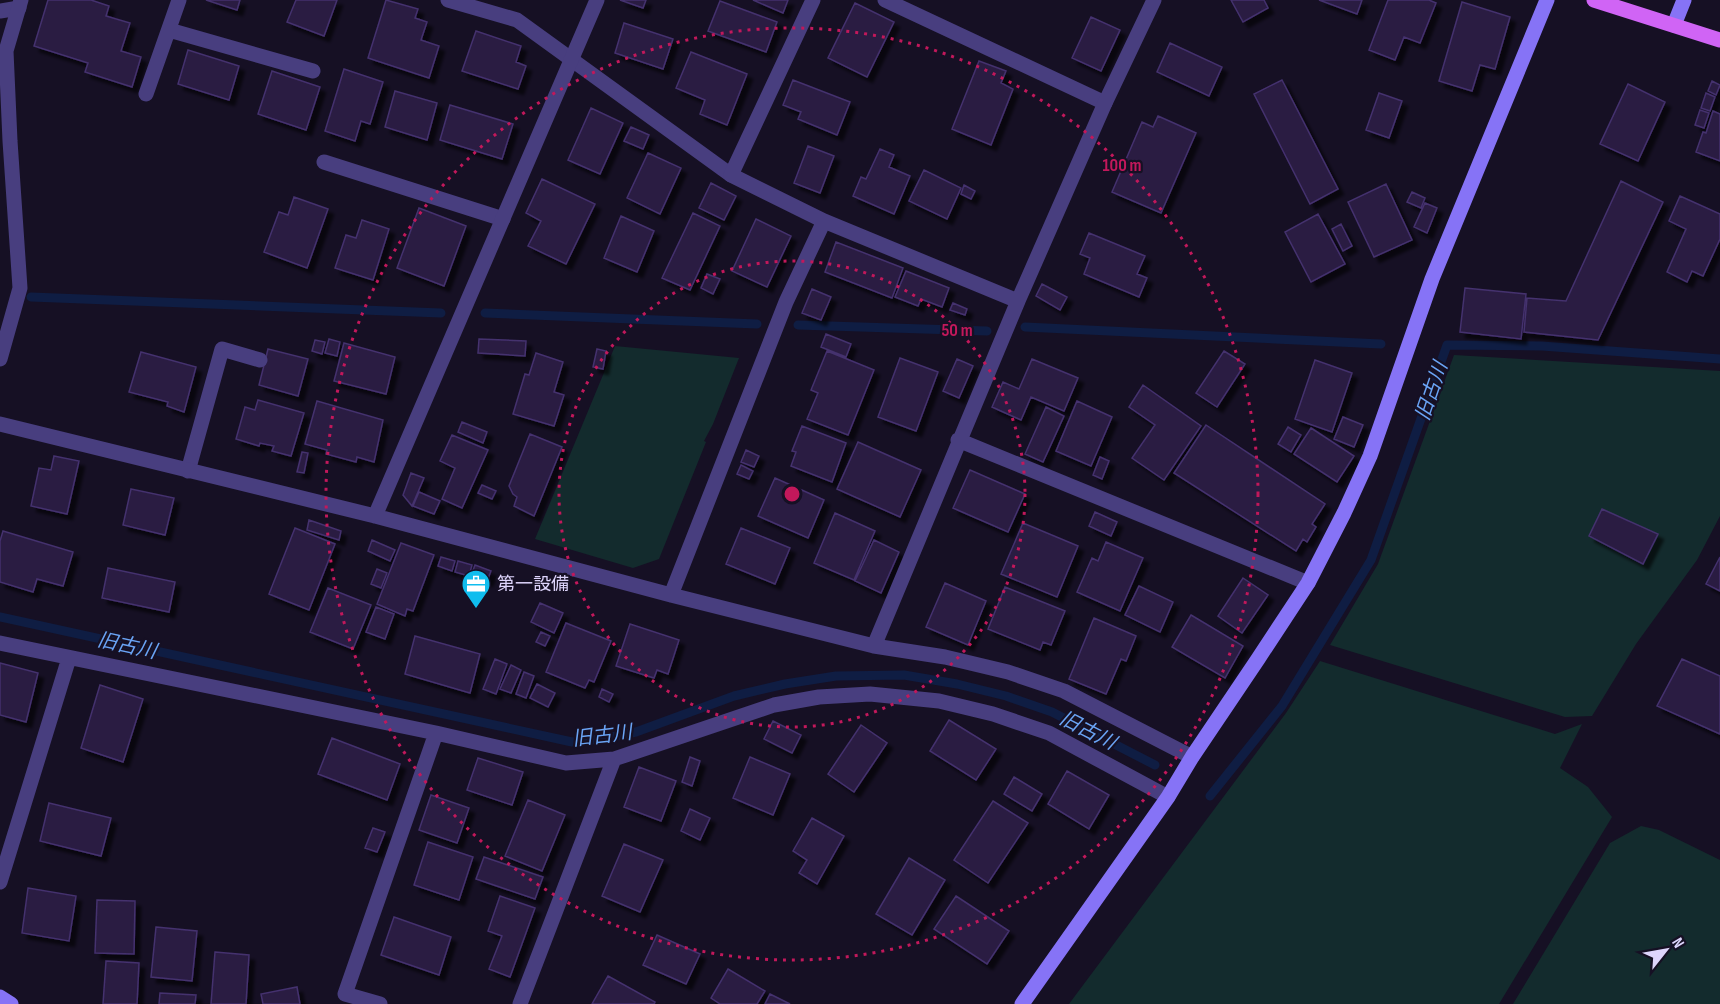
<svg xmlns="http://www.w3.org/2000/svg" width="1720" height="1004" font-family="'Sofia Sans Condensed','Noto Sans JP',sans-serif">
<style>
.green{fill:#132b2d}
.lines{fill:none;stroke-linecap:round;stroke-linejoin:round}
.stream{stroke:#0f1d43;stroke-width:9}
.building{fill:#2a1d43;stroke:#44316e;stroke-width:1.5;filter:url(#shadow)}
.lane{stroke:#483e7f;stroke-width:15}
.street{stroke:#483e7f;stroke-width:15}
.secondary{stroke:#8673f6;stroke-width:15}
.primary{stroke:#d064f5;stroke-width:15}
.ring{fill:none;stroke:#c2185b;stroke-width:3;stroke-dasharray:3 6}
.labels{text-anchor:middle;stroke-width:4.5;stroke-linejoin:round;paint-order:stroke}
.poi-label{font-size:18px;fill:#ded5fc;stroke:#161024;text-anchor:start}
.water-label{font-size:20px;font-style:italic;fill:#6aa4f5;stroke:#161024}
.centre{fill:#c2185b;stroke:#161024;stroke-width:3}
.ring-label{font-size:18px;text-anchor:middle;font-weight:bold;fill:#c2185b;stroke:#161024;stroke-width:4.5;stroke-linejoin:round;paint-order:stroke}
</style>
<defs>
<filter id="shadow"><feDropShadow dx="5.5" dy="5.5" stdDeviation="1.5" flood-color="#0009"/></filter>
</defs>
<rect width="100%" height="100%" fill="#161024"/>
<!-- green -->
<path class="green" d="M615 346 739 358 713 424 704 441 706 442 659 559 633 568 535 539Z
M1454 355 1720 371V516L1697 560 1636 644 1592 716 1565 717 1330 645 1378 564Z
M1320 661 1555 734 1582 724 1560 768 1588 787 1612 817 1499 1004H1069L1286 713Z
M1641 826 1659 830 1720 860V1004H1513L1610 843Z"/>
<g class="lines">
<!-- stream -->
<path class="stream" d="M31 297 441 313
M485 313 757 324
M798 325 987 331
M1025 327 1381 344
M0 617 572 742 602 739 636 732 734 696 785 684 836 676 904 675 957 684 1006 696 1052 712 1155 765
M1210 796 1282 706 1371 560 1447 345 1542 346 1720 359"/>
</g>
<!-- building -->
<path class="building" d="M48 0H91L109 6 106 16 130 23 121 51 141 57 132 87 85 72 88 63 34 46Z
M206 0H240L237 10Z
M296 0H337L324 36 287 22Z
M386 0 418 9 415 18 427 22 421 40 439 46 429 78 368 58Z
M620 0H646L643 8Z
M753 0H788L783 13Z
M1231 0H1264L1268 8 1243 22Z
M1319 0H1362L1357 14Z
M1388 0H1429L1436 3 1420 43 1404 37 1395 60 1369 50Z
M720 1 777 22 766 52 708 31Z
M1462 2 1510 17 1495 69 1480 65 1472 91 1439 81Z
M855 3 894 22 867 77 828 58Z
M1091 17 1120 30 1101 71 1072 58Z
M624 23 673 39 663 69 615 53Z
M476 31 521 46 516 62 526 66 518 89 462 71Z
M1170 43 1222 67 1209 96 1157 72Z
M188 50 239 66 229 100 178 84Z
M691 52 747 74 727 125 700 114 705 100 676 88Z
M979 61 1006 71 1001 83 1013 89 991 145 952 129Z
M344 69 383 82 370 124 361 121 355 141 325 131Z
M272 71 320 87 306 130 258 114Z
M793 80 850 102 837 135 798 119 801 112 783 105Z
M1282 80 1338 189 1310 204 1254 94Z
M1712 81 1720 85 1716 95 1708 91Z
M1628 84 1665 102 1638 161 1600 144Z
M395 91 437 103 427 140 385 127Z
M1379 93 1402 101 1389 138 1366 130Z
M1706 93 1715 97 1710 111 1701 108Z
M450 105 513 124 502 159 440 140Z
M591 108 623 123 600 174 568 160Z
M1700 110 1709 113 1704 128 1695 125Z
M1713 111 1720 114V161L1696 152 1703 132 1706 133Z
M1158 116 1196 133 1161 213 1112 192 1142 122 1153 127Z
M631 127 649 135 643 149 624 141Z
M808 146 834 156 820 193 794 183Z
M880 149 894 155 889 167 910 176 894 214 853 196 861 177 866 179Z
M648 153 681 168 660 214 627 198Z
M924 170 961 188 947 219 909 201Z
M542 179 595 204 566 264 528 246 541 221 526 213Z
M1621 181 1663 202 1598 340 1524 332 1527 298 1566 301Z
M711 183 736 196 724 220 699 208Z
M1386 184 1412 240 1374 257 1348 202Z
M964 185 975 191 971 199 961 194Z
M1412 192 1425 198 1421 208 1407 202Z
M1680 196 1720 214V239L1703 276 1692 271 1687 282 1667 272 1686 229 1669 221Z
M294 197 328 209 307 268 264 252 279 212 288 215Z
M1425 203 1437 208 1427 233 1414 227Z
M419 208 466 226 444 286 397 268Z
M693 213 720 226 690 290 662 278Z
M1318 214 1345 264 1311 282 1285 232Z
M621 216 654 231 637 272 604 258Z
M756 219 791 236 767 287 732 271Z
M362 220 389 229 373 280 335 268 346 235 356 238Z
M1341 224 1352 246 1343 251 1332 229Z
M1089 233 1145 256 1137 274 1147 278 1139 297 1084 274 1090 258 1080 254Z
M836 242 903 268 892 298 825 272Z
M906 271 949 288 942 307 921 299 918 306 895 297Z
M707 274 720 279 713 294 701 288Z
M1042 284 1067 297 1060 310 1036 296Z
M1465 288 1526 294 1521 339 1460 332Z
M812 289 831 297 821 320 802 313Z
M953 303 967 309 965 315 950 310Z
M826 334 851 344 846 357 821 347Z
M329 339 340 342 337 356 325 353Z
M479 339 526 341 525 356 478 353Z
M315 340 325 342 322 354 312 351Z
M344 343 395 357 386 394 334 381Z
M268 349 308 359 298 396 259 385Z
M597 349 606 351 603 369 593 367Z
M827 351 874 370 848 435 807 419 818 393 811 390Z
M1224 351 1245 364 1217 407 1196 393Z
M141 352 196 367 184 412 167 406 168 402 129 392Z
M536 353 563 362 554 392 564 395 554 426 513 414 525 374 529 375Z
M900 358 938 372 916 431 878 417Z
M957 359 973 366 959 398 943 391Z
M1032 359 1078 378 1064 411 1031 397 1021 420 992 407 1003 382 1019 389Z
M1315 360 1352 373 1332 432 1295 419Z
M1143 385 1201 426 1164 480 1132 458 1155 425 1129 407Z
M258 400 304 413 291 456 272 451 274 446 260 443 259 446 236 439 245 407 255 410Z
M317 401 383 420 374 462 357 457 356 462 326 454 327 450 305 444Z
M1077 401 1112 417 1091 466 1056 451Z
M1046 407 1064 416 1043 462 1025 454Z
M1343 417 1363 425 1354 447 1334 439Z
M462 422 487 432 483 443 458 432Z
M1206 425 1325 504 1312 524 1316 527 1307 542 1303 539 1296 551 1174 473Z
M802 426 846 443 832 482 791 466 796 452 792 451Z
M1288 427 1301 435 1291 452 1278 444Z
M1311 428 1354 456 1337 482 1294 454Z
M530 434 562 447 534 516 514 506 517 497 513 494 509 486Z
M452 435 488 450 462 508 442 499 455 468 440 461Z
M858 442 921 470 900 517 837 489Z
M746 450 759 456 754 467 741 462Z
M302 452 308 453 304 473 297 472Z
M54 456 79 461 67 514 31 506 39 468 51 470Z
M1100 457 1109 461 1102 479 1093 475Z
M741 465 753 471 749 479 737 474Z
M970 470 1025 494 1008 532 953 508Z
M411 473 424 478 412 506 403 495Z
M775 478 824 500 808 538 758 516Z
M482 485 496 491 492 499 478 493Z
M131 489 174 498 165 535 123 525Z
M419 492 440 501 434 514 413 506Z
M1602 509 1658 534 1643 564 1589 536Z
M1095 512 1117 522 1111 536 1089 526Z
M835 513 875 531 854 580 814 563Z
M309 520 341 531 339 540 307 530Z
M1023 523 1078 546 1057 597 1001 574Z
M295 528 335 544 309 610 269 594Z
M741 528 790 548 775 584 726 564Z
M3 531 73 552 63 586 37 579 33 592 0 582V541Z
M372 540 395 550 390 561 368 551Z
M874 540 899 552 881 593 855 581Z
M1106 542 1143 558 1120 611 1077 592 1092 558 1098 561Z
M401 543 434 555 413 611 407 609 405 616 377 604Z
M441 557 455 561 452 571 438 566Z
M1720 557V591L1706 584Z
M458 561 472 565 469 576 455 572Z
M475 565 491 571 487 581 471 576Z
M108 568 175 582 169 612 102 598Z
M377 569 387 573 381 588 371 584Z
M1243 578 1268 595 1242 633 1218 616Z
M945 583 986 601 968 645 926 627Z
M1139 586 1173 602 1160 632 1125 615Z
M1005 587 1065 611 1051 645 1043 642 1040 650 988 629Z
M328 588 371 605 353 649 310 632Z
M540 603 563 613 554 633 531 622Z
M376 607 394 614 385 639 366 632Z
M1191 615 1243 646 1225 678 1172 647Z
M1094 618 1136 636 1126 661 1121 659 1106 694 1069 679Z
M566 623 611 641 594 682 589 680 585 688 546 672Z
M630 624 679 640 668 674 657 670 654 678 616 666Z
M541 632 550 636 545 646 536 642Z
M415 636 480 654 470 693 405 674Z
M495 659 507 664 496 694 483 689Z
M1682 659 1720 676V734L1657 706Z
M0 663 38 673 26 722 0 715Z
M511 665 521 670 511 693 500 689Z
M524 672 534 676 526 698 516 694Z
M537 684 555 693 548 707 530 698Z
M100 685 143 699 123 762 81 748Z
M602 689 613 694 609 702 599 697Z
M949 720 996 749 976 780 930 751Z
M773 721 801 735 792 753 764 739Z
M861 725 887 743 854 792 828 774Z
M332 738 400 764 387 800 318 774Z
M690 757 700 761 692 786 682 782Z
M750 757 790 774 773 815 733 798Z
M478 758 523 772 512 805 467 790Z
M639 767 676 781 661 821 624 807Z
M1067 771 1109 795 1089 829 1048 804Z
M1014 777 1042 794 1032 811 1004 794Z
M431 795 469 808 457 843 419 830Z
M528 800 565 815 542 871 505 856Z
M993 801 1028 823 988 883 954 860Z
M49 803 111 818 101 856 40 841Z
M690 809 710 818 700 840 681 831Z
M812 818 844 836 817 884 799 873 807 860 793 851Z
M373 828 385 832 377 852 365 848Z
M428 842 473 857 459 900 414 885Z
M624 844 663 860 640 912 602 896Z
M484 857 543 877 535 899 476 879Z
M909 858 945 880 912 935 876 914Z
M28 888 76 896 69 941 22 933Z
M500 896 535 908 510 977 489 969 502 936 488 931Z
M956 896 1009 931 987 964 934 929Z
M97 900 135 901 134 954 95 953Z
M394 917 451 937 439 975 381 955Z
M156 927 197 931 192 981 151 977Z
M657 935 700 954 686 984 643 965Z
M215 952 249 955 246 1004H211Z
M106 961 139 963 137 1004H103Z
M728 969 765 991 757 1004H720L711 998Z
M608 976 655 1002 654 1004H592Z
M297 987 300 1004H263L261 994Z
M160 993 196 995 195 1004H159Z
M770 994 790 1004H765Z"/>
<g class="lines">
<!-- lane -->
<path class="lane" d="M448 0 517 20 731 175
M885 0 1105 103
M0 11 19 8
M169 30 313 71
M146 94 179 0
M324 162 503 219
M188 471 222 349 260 360"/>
<!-- street -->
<path class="street" d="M813 0 731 175 824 221 1018 301 1105 103 1154 0
M0 359 20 288 10 141 6 51 21 0
M0 424 375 516 671 595 874 646 945 657 1008 672 1064 691 1192 757
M958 440 1308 583
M375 516 597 0
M671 595 786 302 824 221
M0 643 436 733 566 763 614 759 774 705 819 697 870 694 939 701 993 714 1049 733 1168 797
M874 646 1018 301
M0 882 69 658
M380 1004 345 994 436 733
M520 1004 614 759"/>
<!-- secondary -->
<path class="secondary" d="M1674 25 1684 0
M0 997 11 1004
M1022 1004 1168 797 1192 757 1258 659 1308 583 1344 513 1370 456 1432 279 1547 0"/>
<!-- primary -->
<path class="primary" d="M1594 0 1720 40"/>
</g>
<!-- distance rings -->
<g class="ring">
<circle cx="792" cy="494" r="233"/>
<circle cx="792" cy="494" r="466"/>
</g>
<!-- icons -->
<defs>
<g id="office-pin" transform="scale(1.5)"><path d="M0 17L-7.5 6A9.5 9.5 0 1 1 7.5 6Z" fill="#10bdee" stroke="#161024"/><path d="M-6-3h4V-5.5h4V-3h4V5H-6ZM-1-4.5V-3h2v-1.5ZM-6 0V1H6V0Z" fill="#fff"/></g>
</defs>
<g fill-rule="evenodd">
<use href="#office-pin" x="476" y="584"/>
</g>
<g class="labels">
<!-- poi labels -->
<g class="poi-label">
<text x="497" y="590">第一設備</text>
</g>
<!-- water labels -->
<g class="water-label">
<text transform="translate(1431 391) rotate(-71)" y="7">旧古川</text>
<text transform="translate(127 645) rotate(12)" y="7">旧古川</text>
<text transform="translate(1088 730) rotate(27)" y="7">旧古川</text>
<text transform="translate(602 735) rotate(-7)" y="7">旧古川</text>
</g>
</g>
<circle cx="792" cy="494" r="9" class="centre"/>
<g class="ring-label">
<text x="1122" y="171">100 m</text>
<text x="957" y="336">50 m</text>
</g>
<!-- north arrow -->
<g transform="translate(1666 950) rotate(59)" stroke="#161024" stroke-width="4.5" paint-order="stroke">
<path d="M0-4.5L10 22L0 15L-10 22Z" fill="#ded5fc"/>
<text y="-9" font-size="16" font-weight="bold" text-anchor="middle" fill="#ded5fc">N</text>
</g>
</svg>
